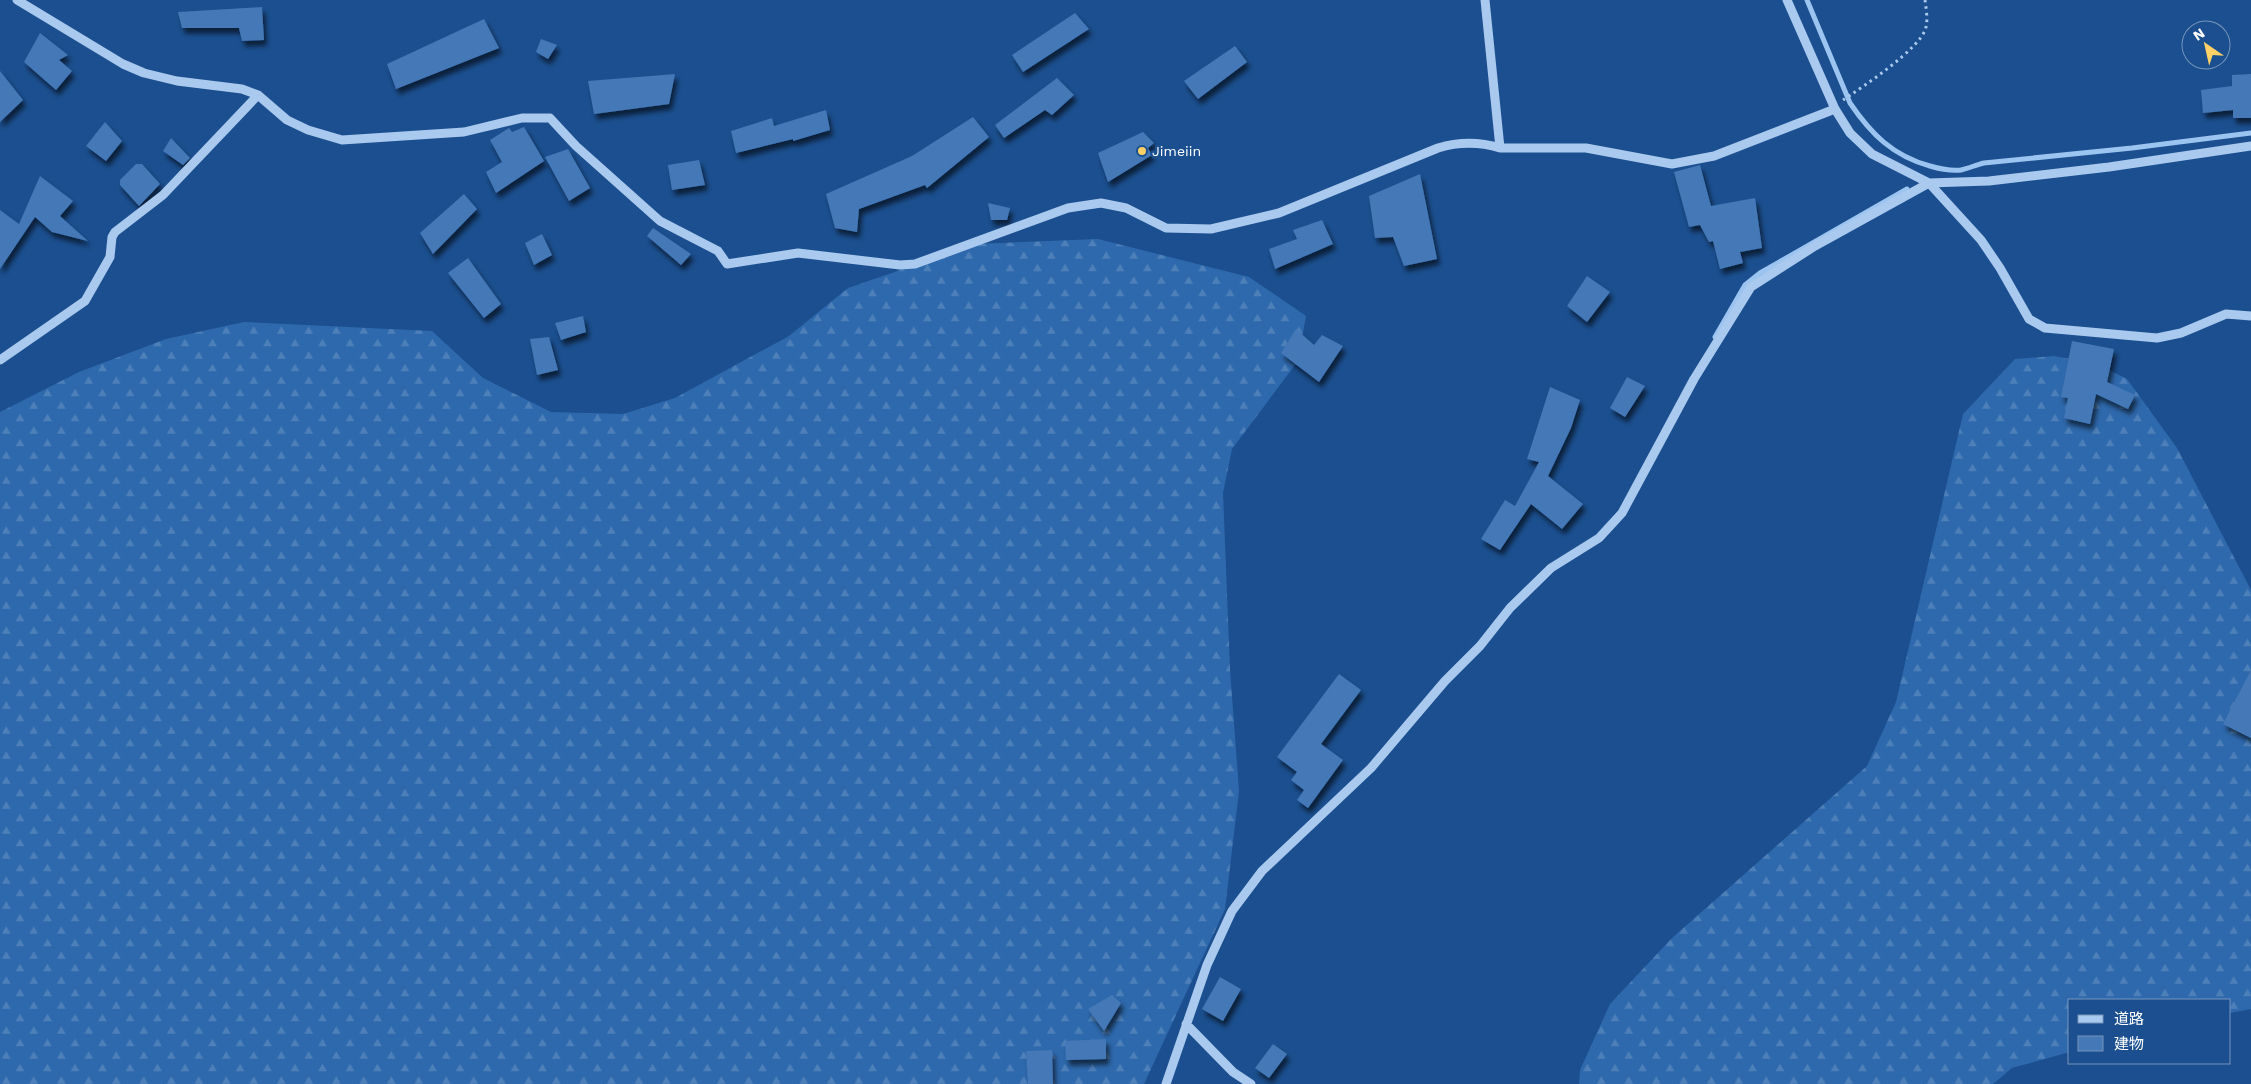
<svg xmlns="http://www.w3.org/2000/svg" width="2251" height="1084" font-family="'Work Sans','Noto Sans JP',sans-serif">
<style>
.forest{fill:url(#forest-firs)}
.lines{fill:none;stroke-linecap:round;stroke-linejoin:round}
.stream{stroke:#9cc4f0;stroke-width:5}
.building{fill:#4478b7;filter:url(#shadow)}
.path{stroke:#a9c9ee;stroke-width:3;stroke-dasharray:2.5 4;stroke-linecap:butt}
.minor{stroke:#a9c9ee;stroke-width:9}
.poi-dot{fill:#ffd166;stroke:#1b4f8f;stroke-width:2}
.labels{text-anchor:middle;stroke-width:5;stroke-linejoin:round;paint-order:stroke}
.poi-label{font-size:14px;fill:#fff;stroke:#1b4f8f;text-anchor:start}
</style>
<defs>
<pattern id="forest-firs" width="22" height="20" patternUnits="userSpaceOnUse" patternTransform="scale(1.25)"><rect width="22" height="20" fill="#2e69ad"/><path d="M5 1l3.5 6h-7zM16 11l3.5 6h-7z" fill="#4d80b9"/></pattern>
<filter id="shadow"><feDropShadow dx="3" dy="5.5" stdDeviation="2.5" flood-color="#0009"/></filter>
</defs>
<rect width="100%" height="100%" fill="#1b4f8f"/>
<!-- forest -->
<path class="forest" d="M1098 239 1249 277 1306 316 1298 361 1232 449 1223 493 1230 669 1239 791 1225 909 1144 1084H0V412L79 372 166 339 244 322 432 331 483 378 551 412 623 414 675 398 789 336 848 288 976 244Z
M2054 356 2097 364 2127 379 2177 448 2251 590V1009L2230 1013V1000H2070V1052L2012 1068 1993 1084H1579L1580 1070 1610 1004 1672 938 1867 766 1896 702 1963 414 2015 359Z"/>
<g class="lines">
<!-- stream -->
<path class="stream" d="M1807 0 1850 103C1871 134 1893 156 1930 166 1940 169 1951 171 1961 170 1969 168 1976 165 1984 163L2132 148 2251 133
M1715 337 1745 285 1760 273 1907 189"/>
</g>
<!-- building -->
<path class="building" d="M262 7 264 40 242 41 239 28H182L178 12Z
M1075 13 1089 29 1023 72 1012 55Z
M484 19 499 48 396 89 387 64Z
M40 33 68 55 59 60 72 71 56 90 24 62Z
M541 39 557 45 548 59 536 52Z
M1235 46 1247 62 1198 99 1184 81Z
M0 71 23 100 0 122Z
M675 74 669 104 594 114 588 81Z
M2251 74V118H2233V110L2203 113 2201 90 2232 86V75Z
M1057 78 1074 95 1052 115 1045 110 1004 138 995 125Z
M826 110 830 130 793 141V139L736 153 731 131 772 118 774 126Z
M973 117 989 137 927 188 925 185 859 209 857 232 835 228 826 194 912 156Z
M105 122 122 141 106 161 86 146Z
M524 127 544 161 496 193 486 172 502 162 490 140 509 128 512 132Z
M1143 132 1154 143 1148 148 1152 155 1108 182 1098 153Z
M171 138 190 158 183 165 163 151Z
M568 149 590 188 569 201 545 157Z
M699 160 705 185 672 190 668 165Z
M136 164H142L160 184 139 206 120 185V180Z
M1700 165 1711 206 1755 198 1762 248 1740 252 1743 263 1720 269 1713 241 1709 242 1700 225 1689 227 1674 172Z
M1420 174 1437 259 1404 266 1393 237 1375 238 1369 196Z
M40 176 73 201 60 216 88 241 52 232 35 217 0 269V210L19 224Z
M464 194 477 209 433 254 420 233Z
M988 203 1010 208 1007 220H991Z
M1322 220 1333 244 1275 269 1269 249 1297 239 1293 230Z
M653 228 691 254 681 265 647 236Z
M542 234 552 255 534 265 525 243Z
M468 258 501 304 484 318 448 273Z
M1587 276 1610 292 1587 322 1567 306Z
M583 316 586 332 561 340 555 323Z
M1296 329 1314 345 1322 335 1343 346 1319 382 1281 353Z
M549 337 558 370 537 375 530 339Z
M2072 341 2114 349 2107 382 2135 395 2128 409 2096 394 2090 424 2064 418 2068 398 2061 397Z
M1627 377 1645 386 1625 417 1610 408Z
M1550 387 1580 400 1571 428 1548 476 1583 504 1562 529 1531 504 1500 550 1481 539 1505 500 1515 506 1539 462 1527 459Z
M2251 670V738L2223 724Z
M1339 674 1361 690 1321 744 1343 760 1308 808 1297 800 1304 790 1291 780 1297 772 1277 757Z
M1220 977 1241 989 1223 1021 1202 1009Z
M1112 995 1121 1003 1104 1031 1088 1009Z
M1106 1039V1059L1066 1060 1065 1041Z
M1273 1044 1287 1054 1269 1078 1255 1068Z
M1052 1050 1053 1084H1028L1026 1051Z"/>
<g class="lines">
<!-- path -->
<path class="path" d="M1843 100C1861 88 1922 48 1926 27 1928 19 1926 8 1925 0"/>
<!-- minor -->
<path class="minor" d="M17 0 123 64 144 73 177 81 242 89 258 95 287 120 308 130 342 140 464 132 522 118H550L576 146 660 221 718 251 727 264 798 253 900 265 915 264 1068 208 1101 203 1126 208 1166 228 1211 229 1279 213 1438 148C1458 142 1480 142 1500 148H1586L1672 164 1714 156 1835 109
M1485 0 1500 148
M1787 0 1835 109 1850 133 1872 154 1929 183 1989 181 2109 167 2251 146
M0 360 85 301 110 257 112 237 115 232 163 195 258 95
M1186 1024 1233 1072 1251 1084
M1166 1084 1207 965 1232 911 1262 871 1371 768 1445 681 1480 646 1510 608 1551 568 1599 538 1622 513 1694 379 1751 287 1815 246 1929 183 1981 240 2000 268 2029 319 2045 328 2157 338 2181 333 2226 314 2251 316"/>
</g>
<!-- markers -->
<circle class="poi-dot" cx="1142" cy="151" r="5"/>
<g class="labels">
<!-- poi labels -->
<g class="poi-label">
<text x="1152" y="156">Jimeiin</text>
</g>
</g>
<!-- legend -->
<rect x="2068" y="999" width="162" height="65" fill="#1b4f8f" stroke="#7695bc"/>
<rect x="2078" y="1015" width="25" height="8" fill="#a9c9ee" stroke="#7695bc"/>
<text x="2114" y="1024" font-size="15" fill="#ffffff">道路</text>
<rect x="2078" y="1036" width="25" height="15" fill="#4478b7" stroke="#7695bc"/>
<text x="2114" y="1049" font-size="15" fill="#ffffff">建物</text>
<!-- north arrow -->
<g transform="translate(2206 45) rotate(326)"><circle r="24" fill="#1b4f8f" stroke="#7695bc"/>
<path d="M0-4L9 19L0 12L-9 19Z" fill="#ffd166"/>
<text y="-8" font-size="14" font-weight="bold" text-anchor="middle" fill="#ffffff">N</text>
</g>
</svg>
